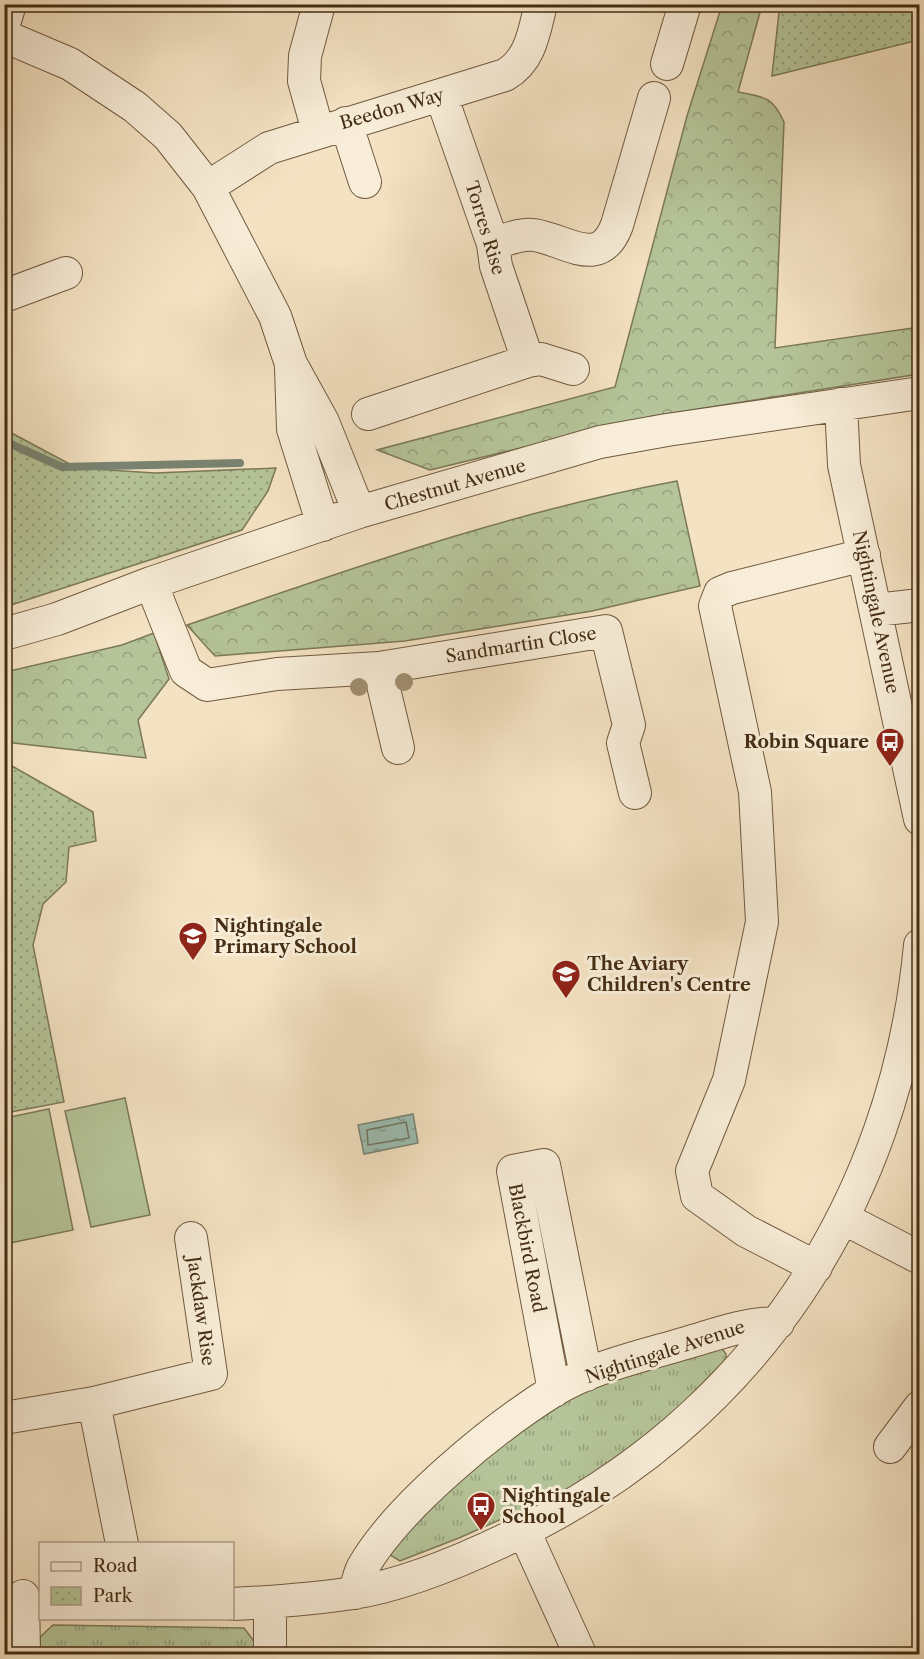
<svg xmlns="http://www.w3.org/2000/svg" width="924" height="1659" font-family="'Libre Caslon Text',serif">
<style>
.grass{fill:url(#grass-tufts);stroke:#7c7956;stroke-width:1.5}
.forest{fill:url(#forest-crowns);stroke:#7c7956;stroke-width:1.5}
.park{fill:url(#park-dots);stroke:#7c7956;stroke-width:1.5}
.pitch{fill:#b5c599;stroke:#7c7956;stroke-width:1.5}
.water{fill:url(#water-ripples);stroke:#798473;stroke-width:1.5}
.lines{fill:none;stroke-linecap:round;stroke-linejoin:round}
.shore{stroke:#707663;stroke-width:1.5}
.stream{stroke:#798473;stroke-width:8}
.minor-casing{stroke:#705a3f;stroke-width:34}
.minor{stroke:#f8edd8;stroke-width:32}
.tree{fill:#a08f71}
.labels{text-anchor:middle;stroke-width:6;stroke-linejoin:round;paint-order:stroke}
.street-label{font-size:18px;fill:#442d13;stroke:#f8edd8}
.poi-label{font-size:18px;font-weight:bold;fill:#442d13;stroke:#f8edd8;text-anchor:start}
</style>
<defs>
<pattern id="grass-tufts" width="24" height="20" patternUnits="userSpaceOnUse" patternTransform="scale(1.5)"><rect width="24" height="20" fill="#b5c599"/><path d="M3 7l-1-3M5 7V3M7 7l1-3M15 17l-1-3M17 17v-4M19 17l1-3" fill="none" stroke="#95a07c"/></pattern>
<pattern id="forest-crowns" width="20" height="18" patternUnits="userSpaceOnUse" patternTransform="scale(1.5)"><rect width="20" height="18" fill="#b5c599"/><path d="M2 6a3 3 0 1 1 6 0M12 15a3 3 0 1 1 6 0" fill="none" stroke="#95a07c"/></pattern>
<pattern id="park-dots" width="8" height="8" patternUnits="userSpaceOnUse" patternTransform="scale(1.5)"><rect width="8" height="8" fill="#b5c599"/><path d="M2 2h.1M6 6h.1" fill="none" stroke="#95a07c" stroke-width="1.8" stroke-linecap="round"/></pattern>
<pattern id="water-ripples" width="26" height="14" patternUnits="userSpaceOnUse" patternTransform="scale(1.5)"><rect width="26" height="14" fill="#9cbeb3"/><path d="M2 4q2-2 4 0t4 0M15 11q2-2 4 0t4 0" fill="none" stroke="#819b90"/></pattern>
</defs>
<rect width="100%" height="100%" fill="#f4e3c3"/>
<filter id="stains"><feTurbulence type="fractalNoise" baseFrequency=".00333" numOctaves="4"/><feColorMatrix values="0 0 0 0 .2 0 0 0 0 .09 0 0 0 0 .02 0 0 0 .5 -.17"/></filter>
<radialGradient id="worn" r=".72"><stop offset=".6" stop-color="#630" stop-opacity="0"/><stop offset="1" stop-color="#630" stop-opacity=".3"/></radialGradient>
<!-- grass -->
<path class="grass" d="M719 1345 726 1354V1359L667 1420 556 1500H544L459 1538 400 1561 390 1555 387 1549 486 1450 594 1384Z
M53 1625 244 1628 259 1648V1654H40V1637Z"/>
<!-- forest -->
<path class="forest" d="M722 5H762L738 92C764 97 772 96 784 122L775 348 919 327V374L653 416 430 470 377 450 615 387 687 116Z
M677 481 700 586 592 611 405 641 215 656 187 625C348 570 509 512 677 481Z
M154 633 169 679 138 720 146 758 5 742V672L122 645Z"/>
<!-- park -->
<path class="park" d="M787 4 919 5V40L772 76 779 12Z
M4 429 77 468 155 473 276 468 268 491 242 530 5 607Z
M5 762 93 812 96 841 69 847 66 882 43 904 33 945 64 1102 5 1113Z"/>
<!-- pitch -->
<path class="pitch" d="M125 1098 150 1215 91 1227 65 1111Z
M49 1109 73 1230 5 1244V1118Z"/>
<!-- water -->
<path class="water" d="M413 1114 418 1143 364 1154 358 1125Z"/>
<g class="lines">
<!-- shore -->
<path class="shore" d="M406 1122 409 1138 368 1145 367 1130Z"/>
<!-- stream -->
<path class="stream" d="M4 441 62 467 240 463"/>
<!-- minor casing -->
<g class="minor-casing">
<path id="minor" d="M4 24 10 4
M4 36 70 64 135 107 168 136 208 187 275 316 291 364 323 422 359 512
M667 64 685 4
M441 95 493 244 496 266 528 361
M346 123 365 182
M318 131 304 81 305 56 319 4
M208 187 269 148 505 75C531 60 534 32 541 4
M493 244C506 240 520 233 534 235 567 240 600 271 617 225L654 98
M4 296 66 273
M291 368 293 429 323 525
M841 404 844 465 920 819
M368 414 528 361 541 359 573 369
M151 583 186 671 207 685 277 674 379 668 606 631 629 725 623 743 635 793
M876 610 920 605
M4 634 57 619 151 583 359 512 600 442 667 430 920 393
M379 668 398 748
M843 1218 920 1258
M816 1267 746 1231 697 1196 692 1171 729 1080 762 922 755 792 715 606 720 593 732 588 864 555
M554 1391 513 1171 544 1165 586 1375
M94 1403 122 1544
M4 1418 94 1403 211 1374 191 1238
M890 1447 920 1407
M524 1531 580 1654
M355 1593C357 1584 359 1574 363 1567 398 1506 494 1428 553 1391 592 1367 642 1356 686 1343 717 1334 745 1323 778 1323
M23 1596 24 1654
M232 1604C272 1602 313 1599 353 1593 404 1585 468 1558 515 1535 751 1422 896 1204 920 945
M270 1654V1602"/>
</g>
<!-- minor -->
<use href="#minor" class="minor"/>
</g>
<!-- trees -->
<g class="tree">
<circle cx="404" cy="682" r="9"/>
<circle cx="359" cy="687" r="9"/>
</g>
<!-- icons -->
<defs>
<g id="bus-pin" transform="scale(1.5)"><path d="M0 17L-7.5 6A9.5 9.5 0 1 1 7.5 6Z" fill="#8f2418" stroke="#f8edd8"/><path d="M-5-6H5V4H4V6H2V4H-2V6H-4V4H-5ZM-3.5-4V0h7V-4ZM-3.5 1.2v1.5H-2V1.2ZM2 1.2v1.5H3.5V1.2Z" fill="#fff"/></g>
<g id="school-pin" transform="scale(1.5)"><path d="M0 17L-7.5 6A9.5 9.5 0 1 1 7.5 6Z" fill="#8f2418" stroke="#f8edd8"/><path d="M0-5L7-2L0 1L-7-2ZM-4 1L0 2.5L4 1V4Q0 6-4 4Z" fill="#fff"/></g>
</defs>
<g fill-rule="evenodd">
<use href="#bus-pin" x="890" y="742"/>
<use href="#school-pin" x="193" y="936"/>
<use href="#school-pin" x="566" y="974"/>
<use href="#bus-pin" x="481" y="1506"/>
</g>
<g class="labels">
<!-- street labels -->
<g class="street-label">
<text transform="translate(392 109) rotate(-16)" y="6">Beedon Way</text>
<text transform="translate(485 228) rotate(73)" y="6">Torres Rise</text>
<text transform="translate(455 485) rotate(-16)" y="6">Chestnut Avenue</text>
<text transform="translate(876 612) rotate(78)" y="6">Nightingale Avenue</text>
<text transform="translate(521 645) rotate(-9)" y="6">Sandmartin Close</text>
<text transform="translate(527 1248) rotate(79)" y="6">Blackbird Road</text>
<text transform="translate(201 1311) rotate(82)" y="6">Jackdaw Rise</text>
<text transform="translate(665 1352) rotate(-18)" y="6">Nightingale Avenue</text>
</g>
<!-- poi labels -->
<g class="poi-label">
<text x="869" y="748" text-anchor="end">Robin Square</text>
<text x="214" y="932">Nightingale<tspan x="214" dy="21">Primary School</tspan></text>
<text x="587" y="970">The Aviary<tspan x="587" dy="21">Children's Centre</tspan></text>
<text x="502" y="1502">Nightingale<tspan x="502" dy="21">School</tspan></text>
</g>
</g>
<!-- margin -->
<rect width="924" height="1659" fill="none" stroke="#f4e3c3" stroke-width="24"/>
<rect x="6" y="6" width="912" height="1647" fill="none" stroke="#442d13" stroke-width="3"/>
<rect x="12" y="12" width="900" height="1635" fill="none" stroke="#442d13" stroke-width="1.5"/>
<!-- legend -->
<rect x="39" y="1542" width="195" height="78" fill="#f8edd8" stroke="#b0a089" stroke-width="1.5"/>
<rect x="51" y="1562" width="30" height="9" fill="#f8edd8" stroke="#b0a089" stroke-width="1.5"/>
<text x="93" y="1572" font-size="18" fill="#442d13">Road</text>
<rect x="51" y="1587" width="30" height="18" fill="url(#park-dots)" stroke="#b0a089" stroke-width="1.5"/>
<text x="93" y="1602" font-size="18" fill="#442d13">Park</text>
<rect width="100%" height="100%" filter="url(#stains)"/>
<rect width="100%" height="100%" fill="url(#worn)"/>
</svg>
